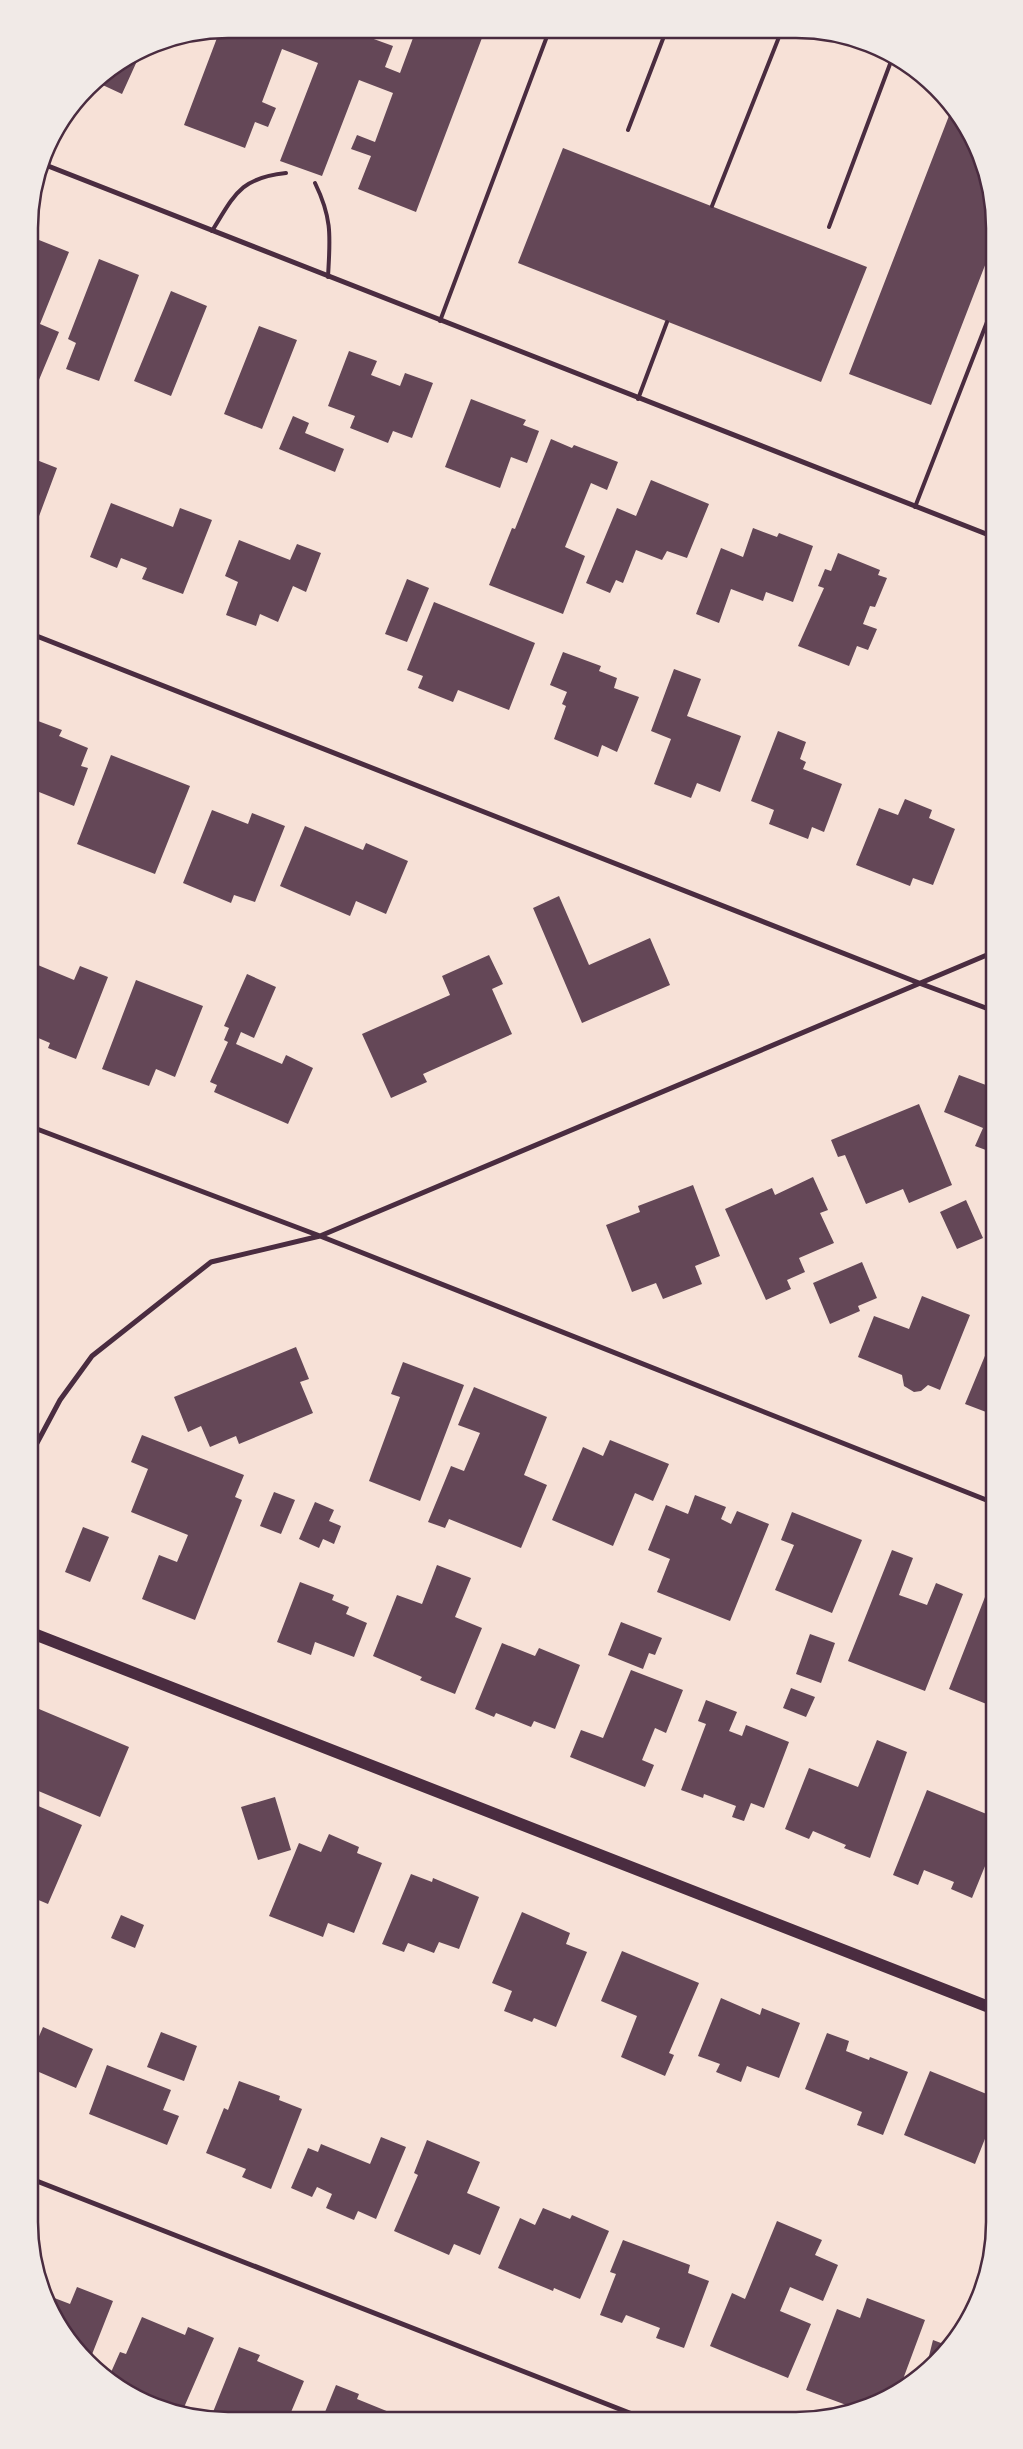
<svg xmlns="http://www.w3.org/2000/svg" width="1023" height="2449" font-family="Inter,sans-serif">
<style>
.building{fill:#644757}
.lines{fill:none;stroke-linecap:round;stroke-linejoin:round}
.service{stroke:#4a2c40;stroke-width:4}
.minor{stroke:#4a2c40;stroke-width:5}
.primary{stroke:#4a2c40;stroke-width:12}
.rim{fill:none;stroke:#4a2c40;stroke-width:2.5}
</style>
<rect width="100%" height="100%" fill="#f7e1d7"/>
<!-- building -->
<path class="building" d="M227 29H295L294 32 311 38 315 29 349 30 393 46 385 67 400 73 416 30H485L416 212 358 189 371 156 351 149 357 135 375 142 393 93 359 80 322 176 280 161 318 63 282 49 262 102 276 108 268 127 255 122 245 148 184 125 220 30Z
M142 50 122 94 94 81 96 78Z
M952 108 968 128 988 176 994 242 931 405 849 374Z
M563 148 867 267 821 382 518 263Z
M29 236 69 252 40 324 59 332 36 387 29 384Z
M99 259 139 275 99 381 66 369 76 343 68 339Z
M171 291 207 306 171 396 134 381Z
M259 326 297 340 262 429 224 414Z
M349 351 377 361 371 375 400 386 405 373 433 383 412 438 393 431 388 443 350 428 355 416 328 406Z
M471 399 526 420 523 425 539 431 527 463 511 457 500 488 445 467Z
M293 416 309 423 305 433 344 449 335 472 279 449Z
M551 439 572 448 574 445 618 462 607 490 591 483 565 547 585 556 563 614 489 585 512 528 515 529Z
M29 457 57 468 32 535 29 534Z
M651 480 709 504 687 558 667 551 662 560 636 550 623 583 616 580 610 593 586 583 617 508 636 516Z
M111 503 173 527 180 508 212 520 183 594 142 579 147 568 121 558 117 568 90 557Z
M753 528 777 537 779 533 813 546 793 602 766 592 763 601 731 589 719 623 696 614 721 548 743 557Z
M239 540 290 560 297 544 321 553 306 592 293 586 278 622 260 614 256 626 226 615 238 582 225 576Z
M838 553 880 570 878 575 887 578 875 607 870 606 863 624 877 629 868 650 857 646 849 666 798 646 824 588 818 586 825 569 831 571Z
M407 579 429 588 407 642 385 634Z
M434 602 535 643 509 710 458 690 453 702 418 688 423 676 407 670Z
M563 652 601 666 599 671 617 678 614 688 639 697 617 752 602 745 598 757 554 739 566 706 562 704 567 692 550 685Z
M674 669 701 679 687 716 741 736 720 792 697 783 691 798 654 784 671 739 651 731Z
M38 721 62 730 59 736 88 748 81 766 88 768 74 806 39 792 29 816V743Z
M778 731 806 742 800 759 806 762 803 769 842 784 824 832 812 827 808 839 769 824 774 810 751 801Z
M111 755 190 786 155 874 77 844Z
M905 799 932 810 929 818 955 829 933 885 913 878 910 886 856 865 879 808 898 815Z
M212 810 248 824 252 813 285 826 255 902 234 895 231 903 183 883Z
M305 826 363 850 366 843 408 861 386 914 356 901 350 916 280 886Z
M559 896 589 965 650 938 670 985 582 1023 533 908Z
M489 955 503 984 492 989 512 1034 423 1074 427 1082 391 1098 362 1034 450 995 442 976Z
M33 963 74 980 80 966 108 977 76 1059 48 1048 50 1043 29 1034V972Z
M247 974 276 987 254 1038 241 1032 236 1044 282 1064 286 1055 313 1068 288 1124 214 1092 217 1085 210 1082 228 1042 224 1040 229 1028 224 1026Z
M136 980 203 1006 175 1077 156 1069 149 1086 102 1069Z
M959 1075 994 1088V1153L975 1146 983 1128 944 1112Z
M919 1104 952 1185 909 1203 903 1189 866 1204 845 1155 838 1157 831 1140Z
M813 1177 828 1210 820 1213 834 1243 799 1258 805 1272 787 1280 791 1289 766 1300 725 1209 772 1188 775 1195Z
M693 1185 720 1256 695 1266 702 1284 663 1299 656 1283 632 1292 606 1225 640 1212 638 1206Z
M966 1200 983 1238 957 1249 940 1212Z
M862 1262 877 1298 858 1306 860 1311 830 1324 813 1283Z
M922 1296 970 1315 940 1390 928 1385 921 1391 914 1392 904 1386 902 1375 858 1357 874 1316 909 1329Z
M994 1334V1415L965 1404Z
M296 1347 309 1379 300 1382 313 1413 239 1444 236 1436 210 1447 201 1426 188 1432 174 1397Z
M403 1362 464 1385 420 1501 369 1481 400 1397 391 1394Z
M474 1387 547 1417 524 1475 547 1485 521 1548 449 1519 445 1528 428 1522 451 1466 464 1471 480 1433 458 1425Z
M142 1435 244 1475 235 1497 242 1500 195 1620 142 1599 159 1555 177 1562 188 1535 131 1512 148 1469 131 1462Z
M610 1440 669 1464 653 1501 635 1493 613 1546 552 1520 583 1447 603 1456Z
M274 1492 295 1500 281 1534 260 1526Z
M695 1495 726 1507 721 1519 731 1524 737 1511 769 1524 730 1621 657 1592 670 1559 648 1550 666 1505 688 1514Z
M315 1502 334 1510 329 1521 341 1526 334 1544 323 1539 319 1548 299 1539Z
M792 1512 862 1540 832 1613 775 1590 794 1545 781 1540Z
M83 1527 109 1537 90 1582 65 1572Z
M892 1550 913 1558 899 1595 927 1605 936 1583 963 1594 925 1691 848 1661Z
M437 1565 471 1578 455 1617 482 1628 455 1694 420 1680 422 1677 373 1656 397 1595 422 1604Z
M300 1582 334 1595 332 1600 349 1607 346 1614 367 1623 354 1657 315 1642 311 1655 277 1642Z
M985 1597 994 1600V1707L949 1689Z
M621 1622 662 1638 655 1655 649 1653 643 1669 608 1655Z
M810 1634 835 1643 821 1683 796 1674Z
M502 1643 535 1656 539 1648 580 1665 555 1729 534 1721 531 1727 496 1713 494 1717 475 1709Z
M631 1670 683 1690 666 1733 655 1728 642 1760 654 1765 645 1787 570 1757 581 1730 603 1738Z
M791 1688 815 1697 806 1717 783 1708Z
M706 1700 737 1712 729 1731 742 1736 746 1725 789 1742 764 1808 751 1803 744 1821 732 1817 736 1806 704 1794 703 1798 681 1790 706 1724 698 1721Z
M39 1709 129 1747 100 1817 29 1787V1734Z
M877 1740 907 1752 870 1858 844 1848 846 1845 813 1831 809 1839 785 1829 809 1768 858 1787Z
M927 1790 994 1817V1844L972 1898 951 1889 954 1882 924 1870 918 1885 893 1875Z
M275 1797 291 1850 258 1860 241 1807Z
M29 1802 82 1825 48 1904 29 1896Z
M329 1834 359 1847 357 1853 382 1863 354 1933 328 1923 323 1937 269 1916 299 1843 321 1852Z
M411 1874 432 1882 433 1878 479 1897 459 1949 439 1942 434 1953 408 1943 404 1952 382 1944Z
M522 1912 570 1933 566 1944 587 1952 556 2027 534 2018 532 2022 504 2011 512 1991 492 1983Z
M121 1915 144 1925 135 1948 111 1938Z
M622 1951 699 1983 669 2053 674 2055 665 2076 621 2057 637 2016 601 2001Z
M721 1998 760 2015 762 2008 800 2023 779 2078 747 2066 741 2082 716 2072 720 2064 698 2056Z
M43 2027 93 2049 76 2088 32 2069 29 2076V2038L37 2041Z
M161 2032 197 2046 184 2081 147 2067Z
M827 2033 849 2041 846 2051 869 2060 870 2057 908 2072 883 2135 857 2125 862 2112 805 2089Z
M107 2065 171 2090 163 2110 179 2116 167 2145 89 2114Z
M930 2071 994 2097V2116L975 2164 904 2135Z
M239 2081 280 2096 279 2100 302 2109 271 2189 242 2177 246 2169 206 2153 224 2108 228 2110Z
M381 2137 406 2147 376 2219 358 2211 354 2220 326 2208 332 2194 317 2187 312 2197 291 2188 308 2148 318 2152 321 2144 370 2164Z
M427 2140 480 2162 467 2193 500 2207 480 2255 454 2244 449 2255 394 2231 418 2175 414 2173Z
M543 2208 570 2219 572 2215 609 2231 580 2299 554 2288 553 2291 498 2268 520 2218 535 2225Z
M777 2221 822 2240 815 2255 838 2265 823 2301 790 2287 780 2311 811 2324 788 2378 710 2346 732 2293 745 2299Z
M623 2240 690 2265 688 2273 709 2281 684 2348 656 2338 660 2328 626 2315 622 2323 600 2315 616 2274 610 2272Z
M77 2287 113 2301 89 2362 55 2321 44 2294 70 2304Z
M867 2298 925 2320 899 2390 857 2409 806 2390 837 2309 860 2318Z
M142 2317 185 2335 188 2327 214 2338 182 2412 161 2403 159 2406 139 2400 132 2395 133 2390 108 2379 120 2352 126 2354Z
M933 2340 949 2346 925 2369 927 2364Z
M239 2347 260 2355 257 2361 304 2381 289 2417H211Z
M336 2385 359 2394 357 2399 389 2412 387 2418 323 2417Z"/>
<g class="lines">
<!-- service -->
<path class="service" d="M628 130 666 31
M315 183C333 220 330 238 328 277
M712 206 781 32
M829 227 893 56
M212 231C235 194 240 178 286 173
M440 321 549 31
M638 399 667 322
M915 507 994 304"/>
<!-- minor -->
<path class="minor" d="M43 164 994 537
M29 633 919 983 994 1011
M29 1126 320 1236 994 1503
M29 1458 60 1400 92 1356 211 1262 320 1236 994 952
M29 2178 645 2419"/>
<!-- primary -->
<path class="primary" d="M29 1632 994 2009"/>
</g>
<!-- crop -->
<path d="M0 0H1023V2449H0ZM228 38H796A190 190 0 0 1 986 228V2222A190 190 0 0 1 796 2412H228A190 190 0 0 1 38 2222V228A190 190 0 0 1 228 38Z" fill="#f1eae7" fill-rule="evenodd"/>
<path class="rim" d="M228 38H796A190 190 0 0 1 986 228V2222A190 190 0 0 1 796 2412H228A190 190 0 0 1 38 2222V228A190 190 0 0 1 228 38Z"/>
</svg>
